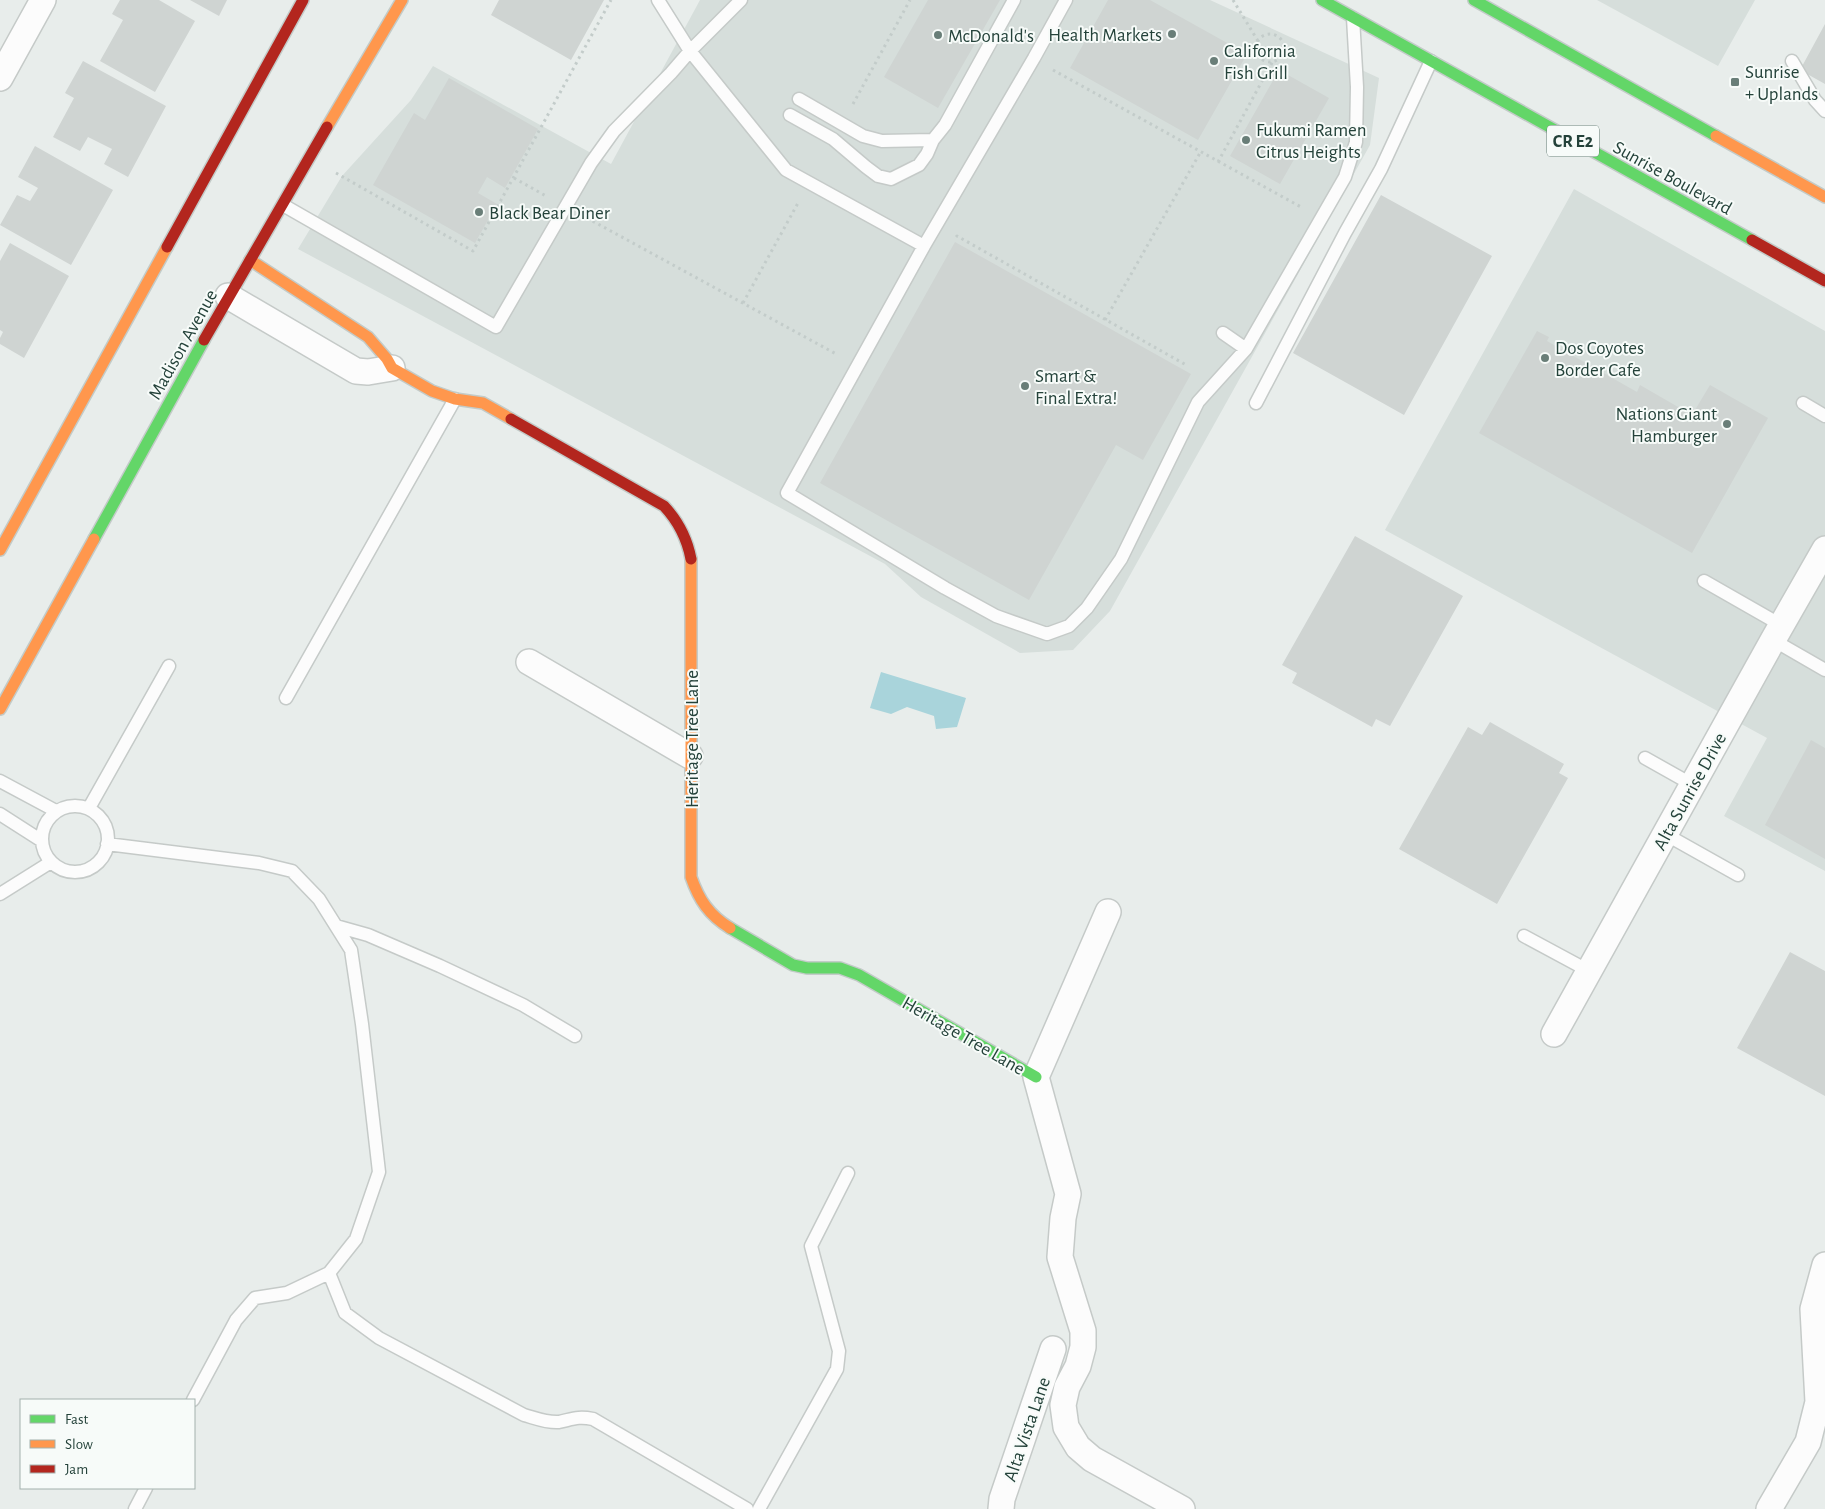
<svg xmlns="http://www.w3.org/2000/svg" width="1825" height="1509" font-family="'Alegreya Sans',sans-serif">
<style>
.built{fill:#d6dedb}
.water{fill:#a9d4db}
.building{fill:#cfd4d2}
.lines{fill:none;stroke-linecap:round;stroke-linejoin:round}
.lane-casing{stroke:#c5cac8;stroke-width:15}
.street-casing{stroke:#c5cac8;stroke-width:28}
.fast-casing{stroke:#c3cbc8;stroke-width:14}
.slow-casing{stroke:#c3cbc8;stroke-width:14}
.jam-casing{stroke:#c3cbc8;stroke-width:14}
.path{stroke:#c3ccca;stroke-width:3;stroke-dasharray:2.5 4;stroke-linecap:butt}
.lane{stroke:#fcfcfc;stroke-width:12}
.street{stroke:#fcfcfc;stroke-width:25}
.fast{stroke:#63d668;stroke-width:11}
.slow{stroke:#ff974d;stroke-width:11}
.jam{stroke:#b3261e;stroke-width:11}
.poi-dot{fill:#697e78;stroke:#f7fbf9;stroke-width:2}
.labels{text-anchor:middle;stroke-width:4;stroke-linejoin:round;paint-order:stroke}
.shield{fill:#f7fbf9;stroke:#637a73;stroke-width:1}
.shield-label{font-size:18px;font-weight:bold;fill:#24423a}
.poi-label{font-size:19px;fill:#24423a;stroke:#f7fbf9;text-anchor:start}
.street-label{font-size:19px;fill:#24423a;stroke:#f7fbf9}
</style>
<rect width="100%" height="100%" fill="#e8edeb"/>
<!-- built -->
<path class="built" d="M700 0H1210L1379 78 1370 145 1110 611 1073 650 1020 653 921 597 885 564 298 249 342 176 411 100 433 66 611 164Z
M1597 0H1755L1718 66Z
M1574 189 1825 331V871L1724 816 1767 738 1385 530Z"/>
<!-- water -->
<path class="water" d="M881 672 966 698 957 727 936 729 934 716 907 707 891 714 870 708Z"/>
<!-- building -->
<path class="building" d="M120 0H159L195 21 155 92 100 61 123 20 112 14Z
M190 0H227L219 16Z
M499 0H604L571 60 491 15Z
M928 0H1000L938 108 884 77Z
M1108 0H1150L1247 54 1198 140 1070 68Z
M1825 24V84L1800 70Z
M83 61 166 106 128 177 104 164 112 149 88 137 80 151 53 137 74 98 65 93Z
M1279 70 1329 98 1280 184 1230 156Z
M449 78 538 129 505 188 487 177 478 193 497 204 475 243 373 185 414 113 425 120Z
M35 146 113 190 71 265 0 225 17 195 30 201 38 188 18 177Z
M1381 195 1492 256 1404 415 1293 353Z
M955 242 1191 374 1143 460 1116 445 1029 600 820 483Z
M10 243 69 276 24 358 0 344V338L3 332 0 330V261Z
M1537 331 1549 337 1547 341 1637 392 1640 385 1692 415 1710 385 1768 418 1692 553 1479 433Z
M1355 536 1463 596 1390 726 1376 719 1372 727 1292 683 1297 673 1282 665Z
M1490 722 1564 764 1559 773 1568 778 1497 904 1399 849 1468 727 1482 735Z
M1811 740 1825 748V859L1765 825Z
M1790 952 1825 971V1096L1737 1048Z"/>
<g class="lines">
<!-- lane casing -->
<g class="lane-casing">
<path id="lane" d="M658 0 690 51 741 0
M1066 0 1034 58 924 246 787 493 945 588 996 616 1047 634 1069 626 1087 608 1121 559 1198 402 1246 349
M1792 61 1815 100 1825 111
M799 99 863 136 882 141 933 140
M790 115 833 139 866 167 878 176 891 179 919 165 927 154 933 140 945 125 1014 0
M283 205 496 327 591 163 614 131 671 73 690 51 786 170 924 246
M1223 333 1246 349 1345 177 1356 142 1357 87 1353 18
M1256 403 1345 233 1381 169 1431 61
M1803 403 1825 416
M1704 581 1781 625
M1773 640 1825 670
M286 698 455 399
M1645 758 1693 785
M0 781 56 811
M42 839a33 33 0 1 1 66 0a33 33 0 1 1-66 0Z
M89 808 169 666
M0 814 42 841
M1665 834 1738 875
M107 844 259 863 292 871 319 899 351 950 362 1024 379 1172 356 1239 329 1273 287 1293 255 1298 236 1320 193 1400
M0 894 51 862
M336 926 368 935 440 966 523 1005 575 1036
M1524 936 1589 971
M329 1273 345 1313 379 1338 524 1415C535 1418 547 1423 559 1422 573 1419 578 1416 593 1419L747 1509
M135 1509 146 1488
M759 1509 837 1369 839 1351 811 1246 848 1173"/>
</g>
<!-- street casing -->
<g class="street-casing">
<path id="street" d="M0 78 43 0
M228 296 356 371 368 372 392 368
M529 662 690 756
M1108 912 1036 1077 1068 1194 1063 1218 1060 1257 1083 1331V1347L1078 1366 1067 1387 1063 1405 1066 1427 1078 1447 1092 1459 1182 1509
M1554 1034 1773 640 1825 549
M1001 1509 1002 1499 1053 1349
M1769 1509 1808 1442 1818 1402 1813 1309 1825 1265"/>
</g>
<!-- fast casing -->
<g class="fast-casing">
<path id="fast" d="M1322 0 1752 240
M1474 0 1716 136
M94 539 204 340
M730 928 793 965 807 968H840L859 975 1036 1077"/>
</g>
<!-- slow casing -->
<g class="slow-casing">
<path id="slow" d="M327 127 402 0
M1716 136 1825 197
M250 260 368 337 387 359 392 368 432 391 455 399 483 403 511 419
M0 550 167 247
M691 559V877C699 900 709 915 730 928
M0 709 94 539"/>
</g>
<!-- jam casing -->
<g class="jam-casing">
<path id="jam" d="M1752 240 1825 281
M167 247 303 0
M204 340 327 127
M511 419 664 506C679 522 687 538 691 559"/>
</g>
<!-- path -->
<path class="path" d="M1233 0 1258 41
M1256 48a14 14 0 1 1 28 0a14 14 0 1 1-28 0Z
M1053 70 1301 207
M853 104 910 0
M1218 162 1273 61
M336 173 473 251 611 0
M514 178 546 196
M587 218 838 355
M956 237 957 236 1188 366
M743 303 798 203
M1105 320 1200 153"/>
<!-- lane -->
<use href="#lane" class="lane"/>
<!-- street -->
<use href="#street" class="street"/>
<!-- fast -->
<use href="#fast" class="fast"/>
<!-- slow -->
<use href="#slow" class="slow"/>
<!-- jam -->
<use href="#jam" class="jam"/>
</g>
<!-- markers -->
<g class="poi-dot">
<circle cx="1172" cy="34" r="5"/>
<circle cx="938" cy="35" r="5"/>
<circle cx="1214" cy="61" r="5"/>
<rect x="1730" y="77" width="10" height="10" rx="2.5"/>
<circle cx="1246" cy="140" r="5"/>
<circle cx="479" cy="212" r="5"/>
<circle cx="1545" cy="358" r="5"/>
<circle cx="1025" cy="386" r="5"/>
<circle cx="1727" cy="424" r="5"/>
</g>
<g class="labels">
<!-- shield labels -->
<rect class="shield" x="1547" y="125.5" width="52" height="31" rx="4"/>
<g class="shield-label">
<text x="1573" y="147">CR E2</text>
</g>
<!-- poi labels -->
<g class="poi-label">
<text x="1162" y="41" text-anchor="end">Health Markets</text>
<text x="948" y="42">McDonald's</text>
<text x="1224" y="57">California<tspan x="1224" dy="22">Fish Grill</tspan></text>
<text x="1745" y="78">Sunrise<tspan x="1745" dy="22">+ Uplands</tspan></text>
<text x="1256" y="136">Fukumi Ramen<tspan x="1256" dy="22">Citrus Heights</tspan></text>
<text x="489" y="219">Black Bear Diner</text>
<text x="1555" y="354">Dos Coyotes<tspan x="1555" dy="22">Border Cafe</tspan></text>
<text x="1035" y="382">Smart &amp;<tspan x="1035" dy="22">Final Extra!</tspan></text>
<text x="1717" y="420" text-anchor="end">Nations Giant<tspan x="1717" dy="22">Hamburger</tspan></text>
</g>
<!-- street labels -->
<g class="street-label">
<text transform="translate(1673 177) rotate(29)" y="7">Sunrise Boulevard</text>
<text transform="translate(182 344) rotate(-61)" y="7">Madison Avenue</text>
<text transform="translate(691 739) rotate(-90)" y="7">Heritage Tree Lane</text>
<text transform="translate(1689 791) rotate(-61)" y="7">Alta Sunrise Drive</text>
<text transform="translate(964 1035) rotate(30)" y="7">Heritage Tree Lane</text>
<text transform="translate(1026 1429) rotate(-71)" y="7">Alta Vista Lane</text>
</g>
</g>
<!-- legend -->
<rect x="20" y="1399" width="175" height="90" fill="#f7fbf9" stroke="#a3b1ad"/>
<rect x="30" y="1415" width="25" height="8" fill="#63d668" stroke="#a3b1ad"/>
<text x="65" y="1424" font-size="15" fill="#24423a">Fast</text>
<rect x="30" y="1440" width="25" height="8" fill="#ff974d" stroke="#a3b1ad"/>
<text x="65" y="1449" font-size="15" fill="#24423a">Slow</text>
<rect x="30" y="1465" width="25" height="8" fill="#b3261e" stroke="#a3b1ad"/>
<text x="65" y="1474" font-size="15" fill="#24423a">Jam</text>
</svg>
